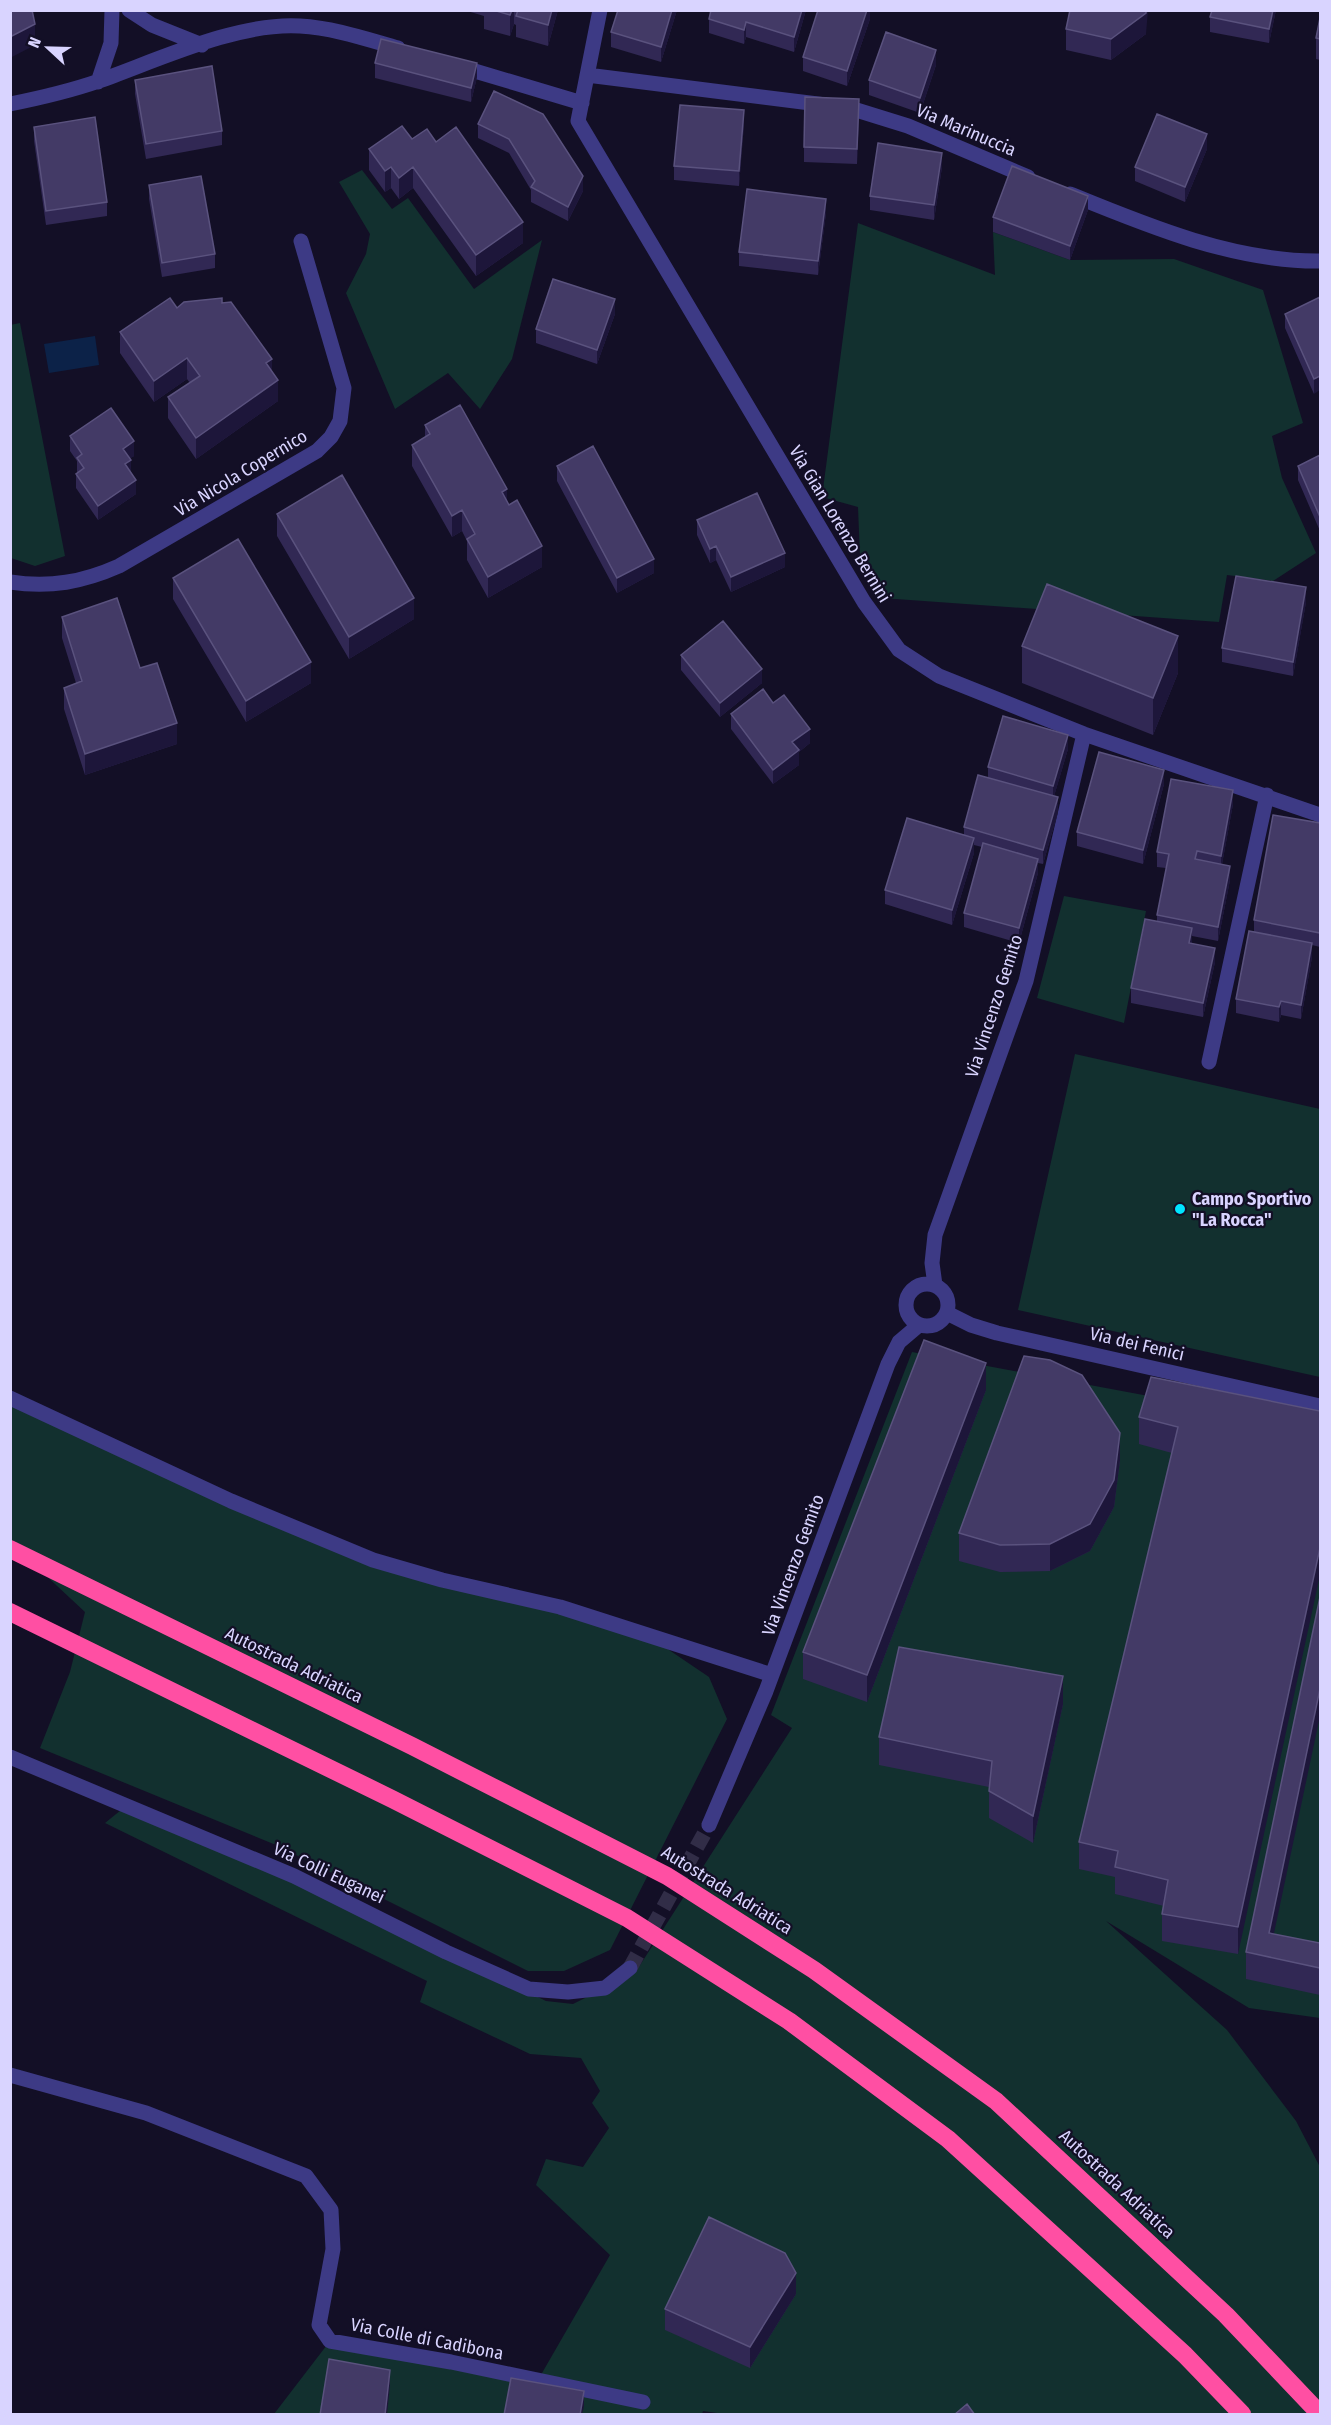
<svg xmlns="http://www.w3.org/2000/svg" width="1331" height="2425" font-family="'Fira Sans Condensed',sans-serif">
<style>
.green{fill:#12302f}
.water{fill:#0c2248}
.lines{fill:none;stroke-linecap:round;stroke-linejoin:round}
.street-tunnel{stroke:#312d47;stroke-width:15;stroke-dasharray:15 8;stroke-linecap:butt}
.street{stroke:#3d3a85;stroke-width:15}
.highway{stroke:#ff4fa3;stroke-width:18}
.wall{fill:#312854}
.shaded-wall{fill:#1d163a}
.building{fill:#433a66;stroke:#5a527e;stroke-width:1.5}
.poi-dot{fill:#00e5ff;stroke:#130f26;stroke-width:2}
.labels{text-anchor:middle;stroke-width:4.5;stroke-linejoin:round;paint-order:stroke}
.street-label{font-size:18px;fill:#d9d4ff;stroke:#130f26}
.poi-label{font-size:18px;font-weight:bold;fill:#d9d4ff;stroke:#130f26;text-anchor:start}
</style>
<rect width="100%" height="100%" fill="#130f26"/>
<!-- green -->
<path class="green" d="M362 170 392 209 408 198 474 289 542 240 512 359 480 409 448 373 395 409 346 293 366 254 370 234 339 182Z
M858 223 995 275 993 232 1070 260 1174 259 1263 290 1303 423 1272 436 1282 478 1316 553 1273 581 1227 575 1219 622 882 598 860 557 858 507 822 497Z
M20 323 65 556 35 566 11 558 10 325Z
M1064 896 1146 911 1124 1023 1037 998Z
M1075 1054 1320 1109V1377L1018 1310Z
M912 1352 1320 1428V2018L1249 2008 1106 1921 1227 2030 1296 2121 1320 2167V2414H724L703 2411 702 2414H274L330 2341 538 2380 610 2255 536 2185 546 2159 583 2167 609 2128 592 2103 600 2091 581 2058 530 2054 420 2002 427 1981 105 1823 126 1806 294 1876 546 2001 573 2004 635 1973 792 1728 771 1715Z
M10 1398 406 1571 641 1631 709 1677 727 1719 610 1950 564 1971H528L276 1845 40 1748 70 1672 85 1612 11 1543Z"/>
<!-- water -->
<path class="water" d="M95 336 99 365 49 373 44 344Z"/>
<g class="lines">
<!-- street-tunnel -->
<path class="street-tunnel" d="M630 1968 709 1825"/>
<!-- street -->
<path class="street" d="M129 10 152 25 202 45
M600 10 578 121 864 602 899 650 939 676 1084 734 1320 815
M458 66 582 103
M587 75 850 108 908 126 1028 177
M98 82 111 43 112 10
M10 104C40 98 70 91 99 81 158 60 238 22 300 26 334 28 366 39 398 48
M1070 194C1148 226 1235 262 1320 261
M10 582C50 588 83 582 119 566L317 451 331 437 340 421 344 388 301 241
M1209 1062 1267 795
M906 1305a21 21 0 1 1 42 0a21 21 0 1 1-42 0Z
M935 1285 932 1263 935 1235 1026 981 1084 734
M947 1313 971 1325 997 1333 1320 1406
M10 1398 231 1501 373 1560 442 1580 560 1607 772 1675
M10 1757 294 1876 446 1952 529 1989 568 1992 605 1988 630 1968
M709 1825 766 1691 888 1364 899 1342 919 1325
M10 2075 146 2113 306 2176 331 2210 333 2249 319 2325 330 2341 451 2362 643 2402"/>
<!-- highway -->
<path class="highway" d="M10 1549 412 1746 667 1876 814 1970 996 2101 1226 2315 1320 2414
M10 1612 392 1799 627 1918 789 2021 948 2139 1185 2355 1242 2414"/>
</g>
<!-- wall -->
<path class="wall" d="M464 10H558L548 46 516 37V25L514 24 510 36 484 29V16Z
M677 10 661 62 611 47V32Z
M711 10H806L794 52 746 37 744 44 709 33V19Z
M870 10V19L847 86 803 71V57Z
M1276 10 1269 43 1210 32V17Z
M1320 18V60L1316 59V38Z
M1066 29 1146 34 1111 60 1066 50Z
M375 63 477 77 471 102 375 78Z
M936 65 920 113 869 95V80Z
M135 80 222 131V145L146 159 135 94Z
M494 91 583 191 568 221 531 202V190L509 153 478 138V124Z
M859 113 857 164 804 162V147Z
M744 124 739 186 674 180V166Z
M34 127 107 202V216L46 225 34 141Z
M412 139 436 142 523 243 476 276 413 188 399 199 391 188 385 192 369 170V149Z
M1207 149 1185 202 1135 181V167Z
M942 167 934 220 870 210V196Z
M149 185 215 254V268L162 277 149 199Z
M1088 210 1070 260 993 232V217Z
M826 213 818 275 739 266V252Z
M10 256 12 266V287L10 288Z
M1320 297 1314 394 1285 328V314Z
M222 303 272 372 278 401 196 459 168 418V397L190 383 187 379 154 402 120 353V332L177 308Z
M615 314 597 364 536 343V329Z
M425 425 507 502 542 567 488 598 467 560V541L462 531 452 537 412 466V445L425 437Z
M70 436 134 456 130 458 131 472 136 494 98 520 76 488V474L77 473V461L70 451Z
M1320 455V531L1298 480V466Z
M557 466 654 573 617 593 557 481Z
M277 514 414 619 349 659 277 536Z
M697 520 785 567 731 592 716 560 710 563 697 535Z
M173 578 311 683 246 722 173 599Z
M1306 602 1293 676 1222 662V648Z
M62 617 140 668 177 744 85 775 64 709V688L76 683 62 638Z
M1022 646 1178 673 1153 735 1022 683Z
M681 655 762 683 720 717 681 670Z
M773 703 810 743 799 752V765L773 784 731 729V714Z
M1068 749 1054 796 1058 812 1043 864 1038 863V873L1019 943 964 927V913L982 847 974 845V853L952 925 885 904V890L964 835V827L988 778V767Z
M1164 784 1143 864 1077 846V832Z
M1233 804 1222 864 1230 880 1218 941 1192 936V943L1215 962 1203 1017 1131 1003V988L1157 921V915L1166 868 1157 867V852Z
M1320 823V947L1312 945V957L1301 1019 1281 1015 1279 1022 1236 1013V999L1254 932V920Z
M986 1390 867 1702 803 1679V1652Z
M1320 1411 1238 1954 1162 1941V1914L1164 1906 1115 1894V1877L1079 1869V1842L1172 1453 1139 1444V1417Z
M1120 1460 1114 1507 1090 1551 1050 1571 1000 1572 959 1561V1533Z
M1063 1704 1033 1843 989 1818V1787L879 1765V1737Z
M1274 1934 1320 1943V1995L1246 1979V1952Z
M796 2294 750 2368 665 2330V2309Z"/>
<!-- shaded-wall -->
<path class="shaded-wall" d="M512 10H514V24L510 36V15Z
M552 10H558L548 46V25Z
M672 10H677L661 62V47Z
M802 10H806L794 52V37Z
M867 10H870V19L847 86V71Z
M1146 10H1148L1146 34 1111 60V39Z
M1273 10H1276L1269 43V29Z
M746 22V37L744 44V30Z
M35 24V45L10 58V37Z
M936 50V65L920 113V98Z
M477 63V77L471 102V88Z
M859 99V113L857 164V149Z
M744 110V124L739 186V171Z
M1207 134V149L1185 202V187Z
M942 153V167L934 220V205Z
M391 167V188L385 192V171Z
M413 167V188L399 199V178Z
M583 176V191L568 221V207Z
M1088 196V210L1070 260V246Z
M826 199V213L818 275V261Z
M523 222V243L476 276V255Z
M615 299V314L597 364V350Z
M187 358V379L154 402V381Z
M272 359V380L266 363Z
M1320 376V390L1314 394V379Z
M278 380V401L196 459V438Z
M134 441V456L123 463V449Z
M131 460V474L125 464Z
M136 480V494L98 520V506Z
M507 489V510L502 492Z
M462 510V531L452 537V516Z
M542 546V567L488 598V577Z
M716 546V560L710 563V549Z
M785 553V567L731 592V577Z
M654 559V573L617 593V578Z
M1306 587V602L1293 676V662Z
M414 598V619L349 659V637Z
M1178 636V673L1153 735V698Z
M311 662V683L246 722V701Z
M762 669V683L720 717V703Z
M177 723V744L85 775V754Z
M810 729V743L799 752V765L773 784V770L792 742Z
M1068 735V749L1053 800V786Z
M1164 770V784L1143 864V850Z
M1233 790V804L1221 870V856Z
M1058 797V812L1043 864V850Z
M974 838V853L952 925V910Z
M1038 859V873L1019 943V928Z
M1230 866V880L1218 941V927Z
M1192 928V943L1189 957V943Z
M1312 943V957L1301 1019V1005Z
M1215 948V962L1203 1017V1003Z
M1281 1001V1015L1279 1022V1007Z
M986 1363V1390L867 1702V1675Z
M1120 1433V1460L1114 1507 1090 1551 1050 1571V1544Z
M1320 1548V1575L1238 1954V1927Z
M1063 1676V1704L1033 1843V1816Z
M1320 1689V1716L1269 1957V1933Z
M796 2273V2294L750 2368V2347Z
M390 2370V2385L387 2415H385Z
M584 2391V2406L582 2415H580Z"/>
<!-- building -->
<path class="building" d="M10 10H32L35 24 10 37Z
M493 10H512L510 15Z
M518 10H552L548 25 516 16Z
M618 10H672L661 47 611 32Z
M711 10H802L794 37 746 22 744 30 709 19Z
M818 10H867L847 71 803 57Z
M1070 10H1146V13L1111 39 1066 29Z
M1212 10H1273L1269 29 1210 17Z
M1320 18V39L1316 38Z
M886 32 936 50 920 98 869 80Z
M381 39 477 63 471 88 375 63Z
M212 66 222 131 146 144 135 80Z
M494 91 543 114 583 176 568 207 531 187 535 181 509 139 478 124Z
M805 97 859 99 857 149 804 147Z
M680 105 744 110 739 171 674 166Z
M1157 114 1207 134 1185 187 1135 167Z
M95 117 107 202 46 211 34 127Z
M402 126 412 139 427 129 436 142 456 127 523 222 476 255 413 167 399 178 391 167 385 171 369 149Z
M878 143 942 153 934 205 870 196Z
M1012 166 1088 196 1070 246 993 217Z
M201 176 215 254 162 263 149 185Z
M747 189 826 199 818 261 739 252Z
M553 279 615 299 597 350 536 329Z
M1320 297V376L1314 379 1285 314Z
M170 298 177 308 184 302 222 298V303L231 302 272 359 266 363 278 380 196 438 168 397 200 376 187 358 154 381 120 332Z
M460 405 507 489 502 492 509 505 517 500 542 546 488 577 467 539 475 534 462 510 452 516 412 445 430 434 425 425Z
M111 408 134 441 123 449 131 460 125 464 136 480 98 506 76 474 84 468 77 458 82 454 70 436Z
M593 446 654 559 617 578 557 466Z
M1320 455V517L1298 466Z
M342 475 414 598 349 637 277 514Z
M757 493 785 553 731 577 716 546 710 549 697 520Z
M238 539 311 662 246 701 173 578Z
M1236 576 1306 587 1293 662 1222 648Z
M1047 584 1178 636 1153 698 1022 646Z
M117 598 140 668 157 663 177 723 85 754 64 688 82 681 62 617Z
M723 621 762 669 720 703 681 655Z
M763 689 773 703 784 695 810 729 792 742 799 750 773 770 731 714Z
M1003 716 1068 735 1053 786 988 767Z
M1099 752 1164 770 1143 850 1077 832Z
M978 775 1058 797 1043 850 964 827Z
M1171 779 1233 790 1221 856 1197 851 1195 859 1230 866 1218 927 1157 915 1169 854 1157 852Z
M1273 815 1320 823V933L1254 920Z
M907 818 974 838 952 910 885 890Z
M983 843 1038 859 1019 928 964 913Z
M1145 919 1192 928 1189 943 1215 948 1203 1003 1131 988Z
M1249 931 1312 943 1301 1005 1281 1001 1279 1007 1236 999Z
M924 1340 986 1363 867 1675 803 1652Z
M1024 1356 1050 1360 1082 1375 1120 1433 1114 1480 1090 1524 1050 1544 1000 1545 959 1533Z
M1151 1377 1320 1411V1548L1238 1927 1162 1914 1168 1880 1115 1867 1118 1851 1079 1842 1178 1427 1139 1417Z
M1320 1597V1689L1269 1933 1320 1943V1968L1246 1952Z
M899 1647 1063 1676 1033 1816 989 1791 992 1761 879 1737Z
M709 2217 785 2253 796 2273 750 2347 665 2309Z
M329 2359 390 2370 385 2415H320Z
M511 2378 584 2391 580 2415H504Z
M967 2404 975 2415H954Z"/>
<!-- markers -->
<circle class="poi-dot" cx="1180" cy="1209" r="6"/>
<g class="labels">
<!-- street labels -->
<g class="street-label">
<text transform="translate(966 130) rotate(23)" y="6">Via Marinuccia</text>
<text transform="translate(241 473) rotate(-31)" y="6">Via Nicola Copernico</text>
<text transform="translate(840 524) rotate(59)" y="6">Via Gian Lorenzo Bernini</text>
<text transform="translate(994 1006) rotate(-72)" y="6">Via Vincenzo Gemito</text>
<text transform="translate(1137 1344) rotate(13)" y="6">Via dei Fenici</text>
<text transform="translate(793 1565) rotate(-70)" y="6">Via Vincenzo Gemito</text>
<text transform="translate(294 1665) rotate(26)" y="6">Autostrada Adriatica</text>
<text transform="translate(329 1873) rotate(25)" y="6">Via Colli Euganei</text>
<text transform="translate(727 1890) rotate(32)" y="6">Autostrada Adriatica</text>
<text transform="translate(1117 2184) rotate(43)" y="6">Autostrada Adriatica</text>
<text transform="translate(427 2339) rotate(11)" y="6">Via Colle di Cadibona</text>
</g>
<!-- poi labels -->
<g class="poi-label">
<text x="1192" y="1205">Campo Sportivo<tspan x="1192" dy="21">"La Rocca"</tspan></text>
</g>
</g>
<!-- border -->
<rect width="1331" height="2425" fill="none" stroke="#d9d4ff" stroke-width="24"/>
<!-- north arrow -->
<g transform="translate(48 48) rotate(292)" stroke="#130f26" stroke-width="4.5" paint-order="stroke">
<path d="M0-4.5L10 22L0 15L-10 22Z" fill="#d9d4ff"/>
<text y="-9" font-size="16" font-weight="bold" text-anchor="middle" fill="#d9d4ff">N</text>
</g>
</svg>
